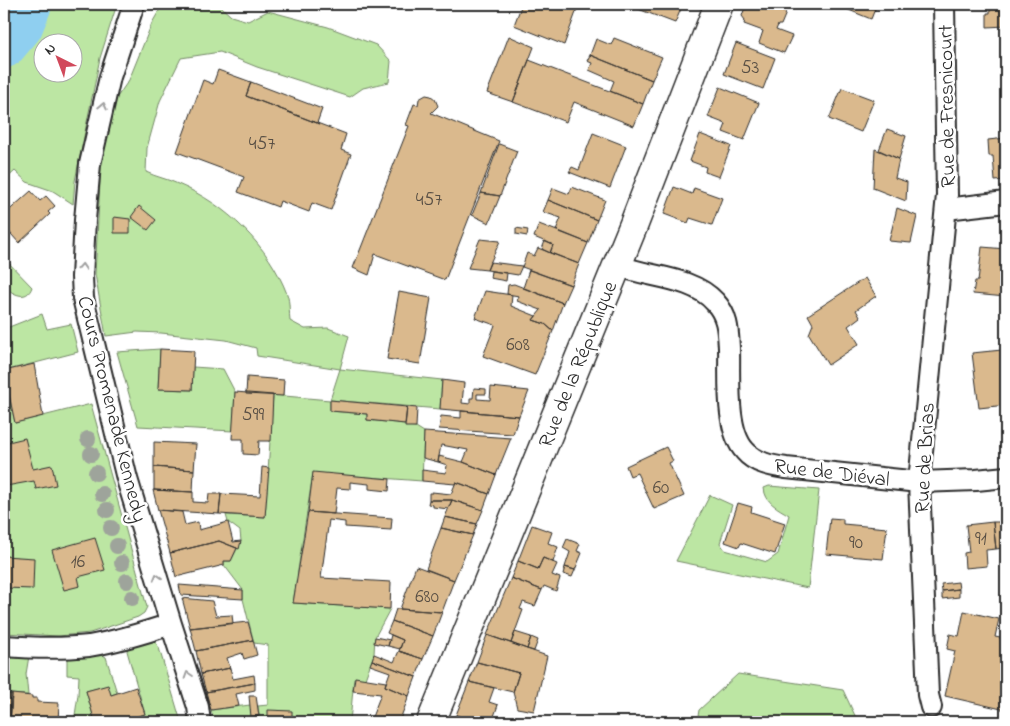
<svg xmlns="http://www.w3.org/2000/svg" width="1010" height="726" font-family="'Indie Flower',sans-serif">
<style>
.green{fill:#bce6a3;stroke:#748867;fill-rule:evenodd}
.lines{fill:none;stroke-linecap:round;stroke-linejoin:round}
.river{stroke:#8fcff0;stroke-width:46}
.building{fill:#dab98d;stroke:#2b2b2b}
.minor-casing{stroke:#2b2b2b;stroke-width:24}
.secondary-casing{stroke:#2b2b2b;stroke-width:31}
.minor{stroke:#fff;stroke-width:20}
.secondary{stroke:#fff;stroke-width:28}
.tree{fill:#9ea49b}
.oneway{stroke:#a0a0a0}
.labels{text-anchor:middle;stroke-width:5;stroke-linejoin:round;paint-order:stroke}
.number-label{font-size:19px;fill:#574e44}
.street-label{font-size:21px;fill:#2b2b2b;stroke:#fff}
</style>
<rect width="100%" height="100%" fill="#fff"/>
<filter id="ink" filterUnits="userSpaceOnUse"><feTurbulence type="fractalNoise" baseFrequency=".02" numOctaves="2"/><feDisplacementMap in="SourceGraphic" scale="10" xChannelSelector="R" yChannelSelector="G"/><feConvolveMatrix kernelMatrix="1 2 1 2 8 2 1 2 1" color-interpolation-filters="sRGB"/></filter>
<g filter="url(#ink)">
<!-- green -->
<path class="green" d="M4 4H117L100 58 75 181 73 204 53 191 27 182 15 171 4 181ZM42 42H72V72H42Z
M163 4H218L231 16 248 21 268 11 328 27 376 45 391 61 389 82 363 88 350 97 257 67 220 52 181 58 160 101 147 148 146 172C156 177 168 179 178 184 226 204 269 246 287 294 290 302 289 313 290 321L305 329 328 328 349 336 340 369 442 380 440 409 330 400V411L367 414V420L405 424 406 426 416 427 424 432 422 481 313 473 293 603 390 609 375 637 374 654 365 679 354 678 350 722H214L211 710 250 705 259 716 258 706 268 705V645L254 643 243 599V590L224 565V561H231L241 541 240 531 228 522 226 515 265 517 273 395 330 400 340 369 257 356 256 348 226 340 161 333 137 332 106 336 95 274 101 164 115 100 129 80 152 23Z
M4 258 32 287C27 302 12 294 4 286Z
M42 314 47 329 71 324 78 352 4 371V329Z
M160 349 158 389 192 390 193 367 223 369 235 392 233 431 138 426 117 352Z
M4 373 15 423 91 404 147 607 144 613 138 617 90 633 58 636 4 633Z
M769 486 819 490 808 588 676 561 710 495 732 505 720 543 725 550 767 562 778 554 789 515C778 508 765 503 764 488Z
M150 639 156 643 159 648 181 722H119L145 714 127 651 128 647Z
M4 654 29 656 26 674 28 695 4 694Z
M101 654 106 657 117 693 111 695 107 686 86 691 95 722H74L78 695 79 676 67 675V657Z
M738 674 843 690 858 722H697L699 710Z"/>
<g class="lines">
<!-- river -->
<path class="river" d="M4 45 20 26 29 4"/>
</g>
<!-- building -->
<path class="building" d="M522 4H579L564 45 514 25Z
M625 4H683L675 23Z
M752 4H779L786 6 783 12 786 13 781 25H778L776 30 792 36 784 53 759 43 763 31 744 24 745 20 742 16 744 10 750 8Z
M834 4H877L871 19Z
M990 4H1006V26L987 27V13H990Z
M509 36 534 47 513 102 487 93Z
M614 38 662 57 652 80 590 55 596 39 611 45Z
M736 43 775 58 763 89 724 74Z
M590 55 652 80 643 104 610 91 614 81 589 70 592 63 587 61Z
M529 60 643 104 634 126 574 102 566 122 513 102Z
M218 70 251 82 246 96 346 134 341 150 351 154 331 210 312 203 309 212 280 201 278 207 238 192 244 177 177 152 203 80 213 84Z
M251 82 322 109 317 123 246 96Z
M720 87 759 103 744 140 723 132 726 124 708 117Z
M842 88 874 100 861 132 829 119Z
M426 95 431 96 435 99 438 106 431 113 499 141 445 280 375 254 369 275 353 268 409 126 406 125 414 104 418 105 419 99Z
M887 129 906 136 899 159 879 150Z
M593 133 626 146 610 188 569 172 572 167 579 170Z
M700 134 731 146 719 177 705 172 706 167 690 161Z
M1006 138V180L995 181 993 156H989L988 140Z
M499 144 517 151 500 196 481 193Z
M875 149 899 159 895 178 907 182 906 201 873 188Z
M572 187 605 200 597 220 548 200 553 188 569 194Z
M674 187 692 194 694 188 722 198 712 225 690 218 688 223 664 214Z
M31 191 40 201 46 196 55 206 48 212 50 214 19 243 4 226V215Z
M481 193 500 196 489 223 472 215Z
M548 200 597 220 588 243 556 230 561 218 543 212Z
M139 206 156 220 148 230 131 217Z
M897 208 917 216 911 243 889 241Z
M114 217 130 219V233H114Z
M539 224 588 243 579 264 550 253 553 245 534 237Z
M516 228 528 230 527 236 516 234Z
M480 239 500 241 487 270 468 268Z
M545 241 553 245 550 253 542 249Z
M982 247 1006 249V297L973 294 975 281H978Z
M538 248 579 264 571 285 522 267 527 253 534 256Z
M490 262 522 266 518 275 487 270Z
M529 270 571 285 563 303 523 288Z
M491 271 507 273 506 281 490 278Z
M865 278 876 296 856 310 860 317 848 326 859 344 828 365 809 334 813 324 808 315Z
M514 284 563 303 553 331 545 324 533 320 541 310 517 301 519 296 507 294 508 285Z
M485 291 512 295 511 306 536 316 533 320 545 324 553 331 535 375 483 356 495 325 475 318Z
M399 292 431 298 420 364 387 359Z
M160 349 194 351 192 390 158 389Z
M1002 350 1006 383V405L979 408 972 353Z
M34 364 43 416 15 423 4 371Z
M247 377 284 380 283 396 246 394Z
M442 380 464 383 462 403 470 404V398H473L474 388 486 389V394H477V399L490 400 491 387 529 391 519 416 440 409Z
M235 392 273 395 271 441H259L258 455 243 454V439H232Z
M330 400 407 407 405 424 367 420V414L330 411Z
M407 407 417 408 416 427H405Z
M461 411 519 416 513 434 439 429 441 416 461 418Z
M424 432 511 438 496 475 463 462 468 450 441 445 438 462 423 458Z
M25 438 33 469 52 465 56 485 36 489 34 481 6 486 4 477V443Z
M154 442 196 444 194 470 154 467Z
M666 447 673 461 669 463 684 496 654 509 637 473 630 476 626 466Z
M439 456 463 462 496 475 489 494 456 482 455 484 422 481V470L446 473 447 465 438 462Z
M154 467 194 470 193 492 154 490Z
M262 467 269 468 265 517 219 514 221 494 260 496Z
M313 472 390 479 389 491 369 489V484L350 482V489L337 488 334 514 308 512Z
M456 482 489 494 483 510 452 500H429V493H432V492L451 494Z
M153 490 193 492V502L208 503 209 494H221L219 514 158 510Z
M429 500H452L448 509 433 507V505L428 504Z
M452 500 483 510 477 524 445 517Z
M738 503 752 507 751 512 785 523 775 554 741 543 739 547 725 542Z
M158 510 182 512 185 525 198 522 199 530 228 522 233 542 241 541 239 549 219 541 170 553Z
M308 512 392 518 391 530 345 527V522L329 520 321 578 391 582 390 609 293 603Z
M445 517 477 524 473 535 441 528Z
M830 518 843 519V524L887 528 883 559 826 554Z
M1006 521V539L1002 540 1000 522Z
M993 522 996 549 986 550 987 566 965 568 964 553 969 552 966 525Z
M993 522H1000L1003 548 996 549Z
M532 525 552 532 548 543 558 547 553 562 543 558 538 569 518 561Z
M441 528 473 535 454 580 426 569Z
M95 538 105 570 78 577 80 586 64 590 52 550Z
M567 539 580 544 577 551 582 553 575 570 565 567 570 552 563 548Z
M219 541 237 548 231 561H224V565L176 577 170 553Z
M4 556 34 558 33 589 5 588 4 597Z
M543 558 557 564 552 575 560 578 556 591 544 586 542 590 511 578 518 561 538 569Z
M416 566 454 580 442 612 400 609Z
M565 567 575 570 572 577 563 574Z
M511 578 542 590 535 606 523 602 520 609 523 610 511 643 487 635Z
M958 582 959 589 942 591 941 584Z
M179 585 243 590V599L181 595Z
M959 589V597L942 599V591Z
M182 598 212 601 216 616 232 615 233 623 190 628Z
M396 609H400L442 612 433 636 392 621Z
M964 611 999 619 995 637 1006 639V710L945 696 955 651 947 649 950 634 959 636Z
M392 621 433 636 423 659 399 651 403 640 387 633Z
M248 622 253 640 196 651 190 628Z
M515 632 531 637 527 649 511 643Z
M391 635 403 640 400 649 388 646Z
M487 635 547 656 534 711 517 708 513 692 519 673 477 662Z
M375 637 390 640 388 646 374 643Z
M531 637 538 640 534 651 527 649Z
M253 640 257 655 244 659 242 653 227 658 230 668 201 674 196 651Z
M399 651 423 659 416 677 372 660 374 654 394 662Z
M372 660 416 677 409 696 385 686 390 672 370 665Z
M477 662 519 673 513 692 469 682Z
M230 668 233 679 254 675 255 683 206 692 201 674Z
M355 677 386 682 385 686 409 696 399 722H370L381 694 353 691Z
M469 682 494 688 489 702 498 705 492 722 472 718 471 721 456 715Z
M255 683V690L236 694 239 706 211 710 206 692Z
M108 685 111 695 136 687 145 714 119 722H95L86 691Z
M4 694H12L10 722H4Z
M12 694 32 696V698H37V702L59 703 58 722H10Z
M249 696H256L259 716 251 717Z
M268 710 292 711V721L268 719Z
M456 715 471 721 472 718 489 722H453Z"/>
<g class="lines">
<!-- minor casing -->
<g class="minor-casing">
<path id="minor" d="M134 4 110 77 90 164 85 220 82 277 83 298 127 479 171 624 198 707 200 722
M946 209 1006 202
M617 265C648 278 692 276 715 302 728 316 728 331 729 348 730 377 725 430 745 451 755 463 772 466 786 468L919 482 976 480 1006 477
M4 646C31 648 61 649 89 646 117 641 144 633 171 624
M931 707 928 695 919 482 947 195 944 4"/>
</g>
<!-- secondary casing -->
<g class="secondary-casing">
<path id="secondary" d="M431 722 634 224 719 4"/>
</g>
<!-- minor -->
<use href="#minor" class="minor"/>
<!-- secondary -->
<use href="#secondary" class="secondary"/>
</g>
<!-- trees -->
<g class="tree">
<circle cx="88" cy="439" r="8"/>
<circle cx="91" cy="454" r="8"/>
<circle cx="96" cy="473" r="8"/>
<circle cx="102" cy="494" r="8"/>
<circle cx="107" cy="510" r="8"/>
<circle cx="111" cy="528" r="8"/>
<circle cx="117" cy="546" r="8"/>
<circle cx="122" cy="563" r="8"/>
<circle cx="127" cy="581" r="8"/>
<circle cx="132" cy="598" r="8"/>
</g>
<!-- one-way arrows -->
<defs><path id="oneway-chevron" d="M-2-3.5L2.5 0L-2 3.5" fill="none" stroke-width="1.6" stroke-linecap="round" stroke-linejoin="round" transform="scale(1.25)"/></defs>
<g class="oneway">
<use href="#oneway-chevron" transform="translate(103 106) rotate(-77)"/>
<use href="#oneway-chevron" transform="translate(82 267) rotate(-87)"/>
<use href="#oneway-chevron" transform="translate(157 577) rotate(-107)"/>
<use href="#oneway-chevron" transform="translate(188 675) rotate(-108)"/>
</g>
</g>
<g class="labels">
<!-- number labels -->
<g class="number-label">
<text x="750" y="73">53</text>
<text x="262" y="149">457</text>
<text x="429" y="205">457</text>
<text x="518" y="350">608</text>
<text x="253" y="420">599</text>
<text x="661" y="493">60</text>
<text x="981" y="544">91</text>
<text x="856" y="548">90</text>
<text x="78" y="567">16</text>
<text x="427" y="602">680</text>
</g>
<!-- street labels -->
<g class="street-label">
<text transform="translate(946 106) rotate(-91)" y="7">Rue de Fresnicourt</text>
<text transform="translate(577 364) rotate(-68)" y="7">Rue de la République</text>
<text transform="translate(113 409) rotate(76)" y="7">Cours Promenade Kennedy</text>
<text transform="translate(924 458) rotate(-87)" y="7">Rue de Brias</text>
<text transform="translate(832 472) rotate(7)" y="7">Rue de Diéval</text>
</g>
</g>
<!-- margin -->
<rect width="1010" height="726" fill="none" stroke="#fff" stroke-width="20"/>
<rect x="10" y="10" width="990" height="706" fill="none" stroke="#2b2b2b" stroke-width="2" filter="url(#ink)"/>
<!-- north arrow -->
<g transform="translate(58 58) rotate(318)"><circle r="24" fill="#ffffff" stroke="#aaaaaa"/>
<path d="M0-4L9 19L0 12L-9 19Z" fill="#d1495b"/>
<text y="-8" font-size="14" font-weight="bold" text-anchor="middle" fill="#2b2b2b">N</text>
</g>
</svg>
